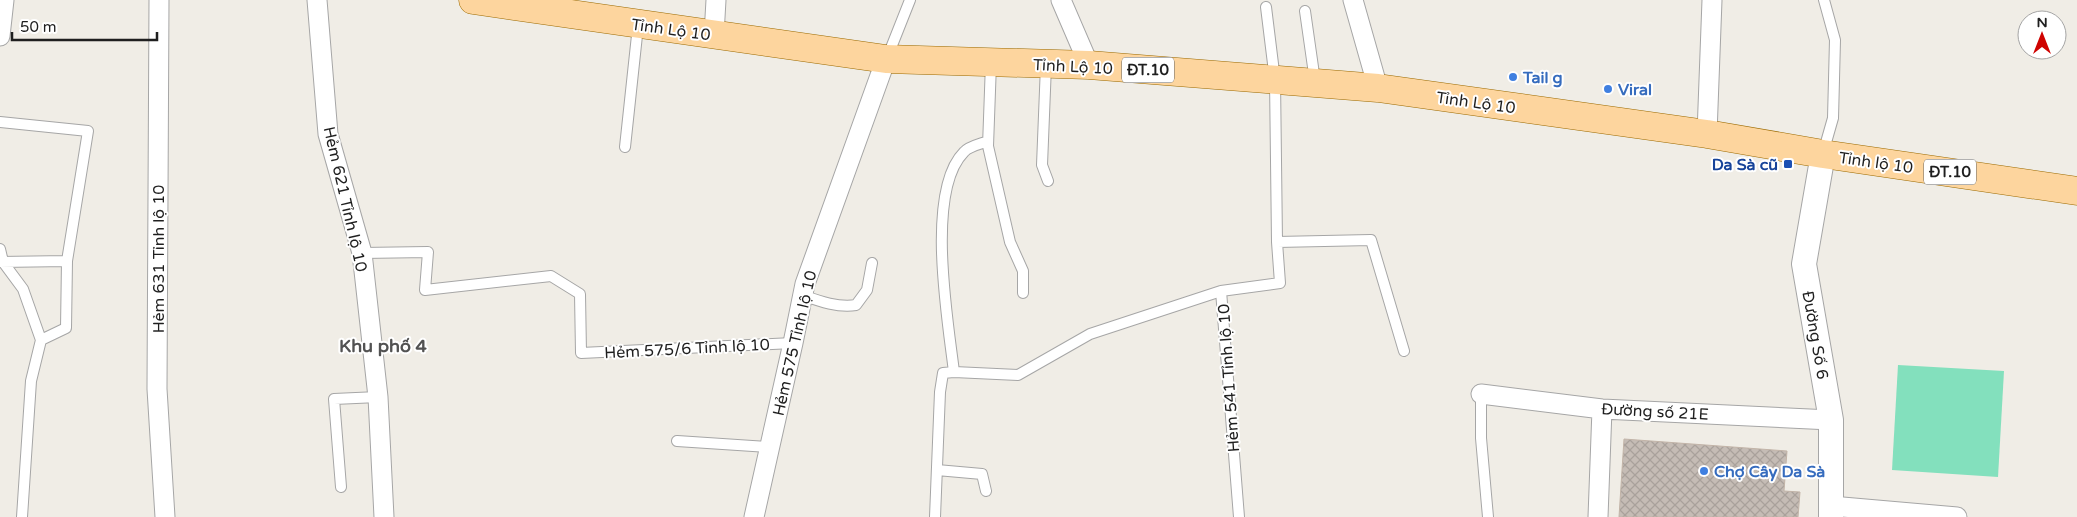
<svg xmlns="http://www.w3.org/2000/svg" width="2077" height="517" font-family="'Varela Round',sans-serif">
<style>
.pitch{fill:#83e0bd}
.building{fill:url(#building-cross-hatch);stroke:#c2b4a8}
.lines{fill:none;stroke-linecap:round;stroke-linejoin:round}
.service-casing{stroke:#a6a6a6;stroke-width:12}
.minor-casing{stroke:#a6a6a6;stroke-width:21}
.tertiary-casing{stroke:#a6a6a6;stroke-width:26}
.primary-casing{stroke:#9b6a00;stroke-width:29}
.service{stroke:#fff;stroke-width:10}
.minor{stroke:#fff;stroke-width:19}
.tertiary{stroke:#fff;stroke-width:24}
.primary{stroke:#fdd59e;stroke-width:28}
.shop-dot{fill:#3f7fe0;stroke:#fff;stroke-width:2}
.transit-dot{fill:#1a4fb4;stroke:#fff;stroke-width:2}
.labels{text-anchor:middle;stroke-width:4;stroke-linejoin:round;paint-order:stroke}
.shield{fill:#fff;stroke:#626262;stroke-width:1}
.shield-label{font-size:15px;font-weight:bold;fill:#1f1f1f}
.street-label{font-size:16px;fill:#1f1f1f;stroke:#fff}
.shop-label{font-size:16px;font-weight:bold;fill:#366cbe;stroke:#fff;text-anchor:start}
.transit-label{font-size:16px;font-weight:bold;fill:#164399;stroke:#fff;text-anchor:end}
.neighbourhood-label{font-size:18px;font-weight:bold;fill:#525252;stroke:#fff}
</style>
<defs>
<pattern id="building-cross-hatch" width="8" height="8" patternUnits="userSpaceOnUse" patternTransform="scale(1.25)"><rect width="8" height="8" fill="#c5bcb5"/><path d="M0 0l8 8M0 8l8-8" fill="none" stroke="#a9a19b"/></pattern>
</defs>
<rect width="100%" height="100%" fill="#f0ede6"/>
<!-- pitch -->
<path class="pitch" d="M1898 365 2004 371 1998 477 1892 470Z"/>
<!-- building -->
<path class="building" d="M1624 439 1787 451 1784 491 1800 492 1798 517H1619Z"/>
<g class="lines">
<!-- service casing -->
<g class="service-casing">
<path id="service" d="M1305 11 1315 81
M887 58 910 0
M991 63 988 146 1010 242 1023 271V293
M1046 65 1042 165 1048 181
M0 122 88 131 67 261 66 328 41 340
M625 147 638 26
M1823 153 1833 118 1835 40 1824 0
M1277 242 1371 240 1404 351
M0 249 3 262 23 289 41 340 31 381 22 517
M362 253 428 252 425 290 551 276 580 294 581 353 793 343
M0 262 67 261
M802 295C819 301 838 308 856 305L867 290 872 263
M954 372C948 321 925 191 964 152 969 146 981 144 988 141
M1481 394V438L1488 517
M677 441 769 447
M937 470 982 474 986 491
M341 487 334 399 378 397
M935 517 940 392 943 373 954 372 1018 375 1090 334 1221 291
M1239 517 1221 291 1280 283 1277 242 1275 80 1266 7"/>
</g>
<!-- minor casing -->
<g class="minor-casing">
<path id="minor" d="M159 0 157 389 165 517
M317 0 328 134 362 253 378 397 384 517
M1061 0 1089 65
M1353 0 1378 88
M714 35 716 0
M0 36 4 0
M1707 134 1712 0
M1481 394 1602 409 1831 420
M1831 506 1957 517
M754 517 793 343 805 284 886 59
M1598 517 1602 409"/>
</g>
<!-- tertiary casing -->
<g class="tertiary-casing">
<path id="tertiary" d="M1823 154 1804 264 1831 420V517"/>
</g>
<!-- primary casing -->
<g class="primary-casing">
<path id="primary" d="M473 0 886 59 1089 65 1378 88 1707 134 1823 154 2077 191"/>
</g>
<!-- service -->
<use href="#service" class="service"/>
<!-- minor -->
<use href="#minor" class="minor"/>
<!-- tertiary -->
<use href="#tertiary" class="tertiary"/>
<!-- primary -->
<use href="#primary" class="primary"/>
</g>
<!-- markers -->
<g class="shop-dot">
<circle cx="1513" cy="77" r="5"/>
<circle cx="1608" cy="89" r="5"/>
<circle cx="1704" cy="471" r="5"/>
</g>
<rect class="transit-dot" x="1783" y="159" width="10" height="10" rx="2.5"/>
<g class="labels">
<!-- shield labels -->
<g class="shield">
<rect x="1122" y="57.5" width="52" height="25" rx="4"/>
<rect x="1924" y="159.5" width="52" height="25" rx="4"/>
</g>
<g class="shield-label">
<text x="1148" y="75">ĐT.10</text>
<text x="1950" y="177">ĐT.10</text>
</g>
<!-- street labels -->
<g class="street-label">
<text transform="translate(671 29) rotate(8)" y="6">Tỉnh Lộ 10</text>
<text transform="translate(1073 66) rotate(3)" y="6">Tỉnh Lộ 10</text>
<text transform="translate(1476 102) rotate(8)" y="6">Tỉnh Lộ 10</text>
<text transform="translate(1876 162) rotate(8)" y="6">Tỉnh lộ 10</text>
<text transform="translate(346 199) rotate(77)" y="6">Hẻm 621 Tỉnh lộ 10</text>
<text transform="translate(158 259) rotate(-90)" y="6">Hẻm 631 Tỉnh lộ 10</text>
<text transform="translate(1816 335) rotate(80)" y="6">Đường Số 6</text>
<text transform="translate(794 343) rotate(-77)" y="6">Hẻm 575 Tỉnh lộ 10</text>
<text transform="translate(687 348) rotate(-3)" y="6">Hẻm 575/6 Tỉnh lộ 10</text>
<text transform="translate(1228 378) rotate(-94)" y="6">Hẻm 541 Tỉnh lộ 10</text>
<text transform="translate(1655 411) rotate(3)" y="6">Đường số 21E</text>
</g>
<!-- shop labels -->
<g class="shop-label">
<text x="1523" y="83">Tail g</text>
<text x="1618" y="95">Viral</text>
<text x="1714" y="477">Chợ Cây Da Sà</text>
</g>
<!-- transit labels -->
<g class="transit-label">
<text x="1778" y="170">Da Sà cũ</text>
</g>
<!-- neighbourhood labels -->
<g class="neighbourhood-label">
<text x="383" y="352">Khu phố 4</text>
</g>
</g>
<!-- north arrow -->
<g transform="translate(2042 35)"><circle r="24" fill="#ffffff" stroke="#a5a5a5"/>
<path d="M0-4L9 19L0 12L-9 19Z" fill="#cf0300"/>
<text y="-8" font-size="14" font-weight="bold" text-anchor="middle" fill="#1f1f1f">N</text>
</g>
<!-- scale -->
<path d="M12 32v8h145v-8" fill="none" stroke="#1f1f1f" stroke-width="2.5"/>
<text x="20" y="32" font-size="15" fill="#1f1f1f" stroke="#ffffff" stroke-width="4" paint-order="stroke">50 m</text>
</svg>
